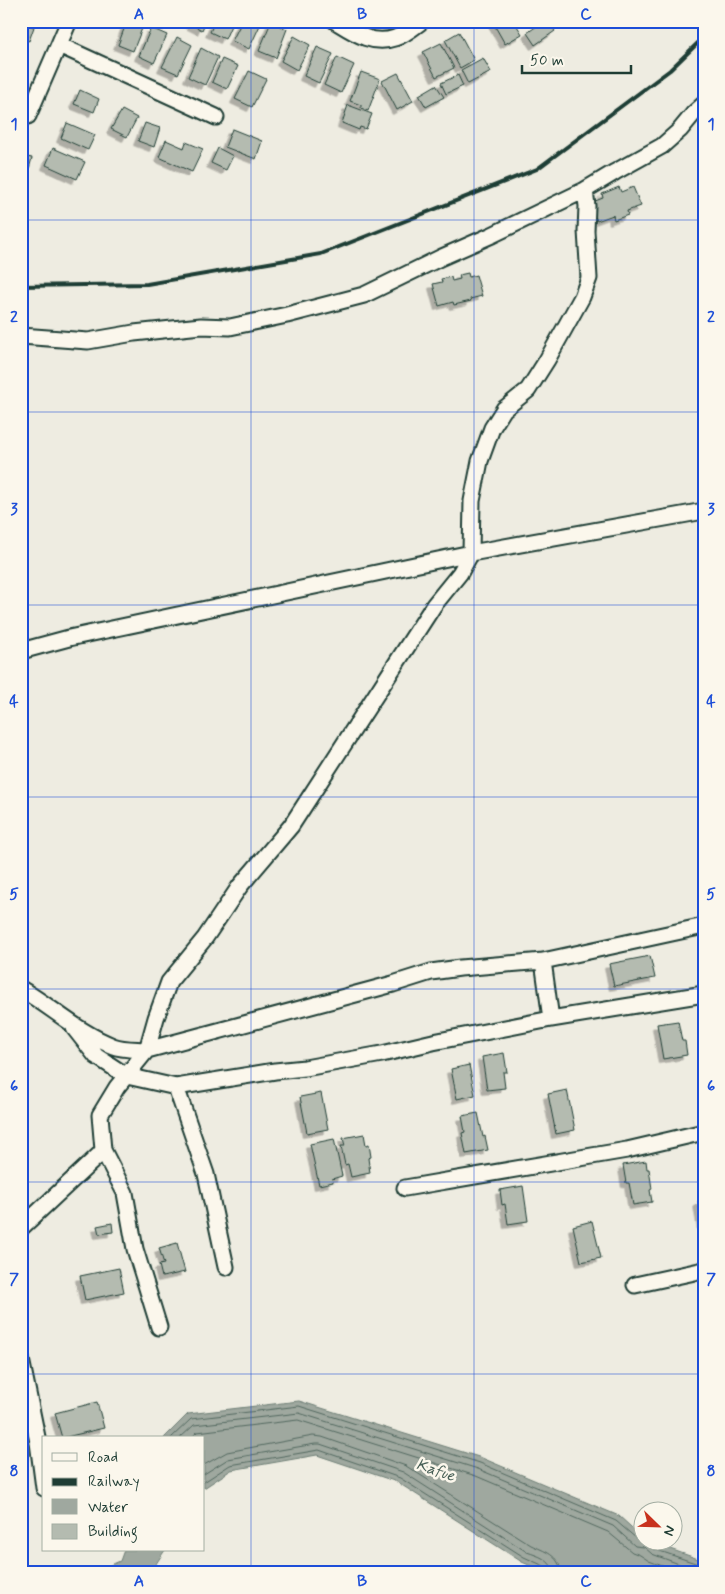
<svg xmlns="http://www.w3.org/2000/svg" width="725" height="1594" font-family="Mynerve,sans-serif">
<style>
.water{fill:#9fa89f;stroke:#6c7d74}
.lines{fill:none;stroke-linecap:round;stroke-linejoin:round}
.shore{stroke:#52685f;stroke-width:1}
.building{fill:#b4bbb0;stroke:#1f3d34;filter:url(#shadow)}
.minor-casing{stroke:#1f3d34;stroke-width:19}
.minor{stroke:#fbf7ec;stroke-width:15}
.rail{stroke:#1f3d34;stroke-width:4}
.grid{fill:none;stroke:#1d4ed8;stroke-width:1;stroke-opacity:0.55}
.labels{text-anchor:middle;stroke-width:5;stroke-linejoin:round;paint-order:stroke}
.water-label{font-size:16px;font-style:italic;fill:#455d54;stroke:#fbf7ec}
.neatline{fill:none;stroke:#1d4ed8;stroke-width:2}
.grid-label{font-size:16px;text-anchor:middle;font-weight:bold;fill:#1d4ed8}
</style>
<defs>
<filter id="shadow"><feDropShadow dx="-4.5" dy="4.5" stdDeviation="0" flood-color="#0004"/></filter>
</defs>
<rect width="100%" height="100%" fill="#eeece1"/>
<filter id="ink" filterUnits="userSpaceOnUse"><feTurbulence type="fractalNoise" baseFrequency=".02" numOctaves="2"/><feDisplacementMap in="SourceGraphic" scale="10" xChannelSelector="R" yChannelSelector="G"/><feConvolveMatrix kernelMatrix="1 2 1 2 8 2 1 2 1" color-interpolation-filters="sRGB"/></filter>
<g filter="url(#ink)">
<!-- water -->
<path class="water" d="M299 1401 482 1458 619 1516 642 1537V1542H650L704 1561V1573H547L522 1562 397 1482 317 1455 231 1470 204 1488V1438H164L188 1414Z
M124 1550H165L150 1573H92L120 1561Z"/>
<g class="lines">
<!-- shore -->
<path class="shore" d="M171 1438 191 1419 299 1406 480 1463 616 1521 637 1539 642 1541
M180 1438 194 1425 299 1413 478 1469 613 1526 635 1546 644 1547 652 1554 698 1571 704 1572
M191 1438 197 1432 298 1420 476 1476 608 1532 632 1552 640 1555 649 1561 681 1573
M204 1465 227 1452 313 1436 322 1437 406 1466 531 1545C544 1551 560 1555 561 1573
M204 1474 228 1459 315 1444H320L403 1472 527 1552C538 1556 552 1559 553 1573
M204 1482 230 1465 319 1450 400 1478 524 1557 544 1566 547 1573
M651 1542V1546L654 1549 704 1566"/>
</g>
<!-- building -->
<path class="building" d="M127 21H145L133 51 118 45Z
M184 21H206L202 30Z
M215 21H233L225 39 210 32Z
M242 21H262L249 49 232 41Z
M492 21H514L522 34 505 44Z
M544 21H548L555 31 535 45 527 33Z
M21 22 34 27 29 41 21 38Z
M271 22 287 29 276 58 259 51Z
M151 28 167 35 154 63 139 56Z
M459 32 474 60 460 68 445 40Z
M294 36 310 45 297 70 281 61Z
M177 37 192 45 178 74 162 67Z
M441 43 454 68 436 77 423 52Z
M317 47 333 54 319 83 304 76Z
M201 48 218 57 205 85 188 77Z
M337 57 354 65 341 93 324 85Z
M483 58 491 72 468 84 461 70Z
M222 59 238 66 227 89 212 82Z
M249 71 266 79 252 107 235 99Z
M361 72 380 79 368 111 361 108V105L350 101Z
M398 73 413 101 397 110 382 81Z
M458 75 463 86 446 94 441 83Z
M436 85 444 97 426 107 419 95Z
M80 90 99 99 94 112 74 104Z
M348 105 372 114 366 129 360 127 359 130 342 123Z
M122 110 137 118 127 137 111 129Z
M67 123 95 135 88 150 61 138Z
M145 123 160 128 154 147 138 141Z
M232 129 262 141 256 159 225 147Z
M166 140 184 148 186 142 203 149 192 172 159 157Z
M53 148 85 162 77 179 46 165Z
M218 148 233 156 226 170 211 163Z
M21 150 24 151 22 156 32 158 27 176 21 174Z
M619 187 621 192 633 187 641 206 627 211 628 215 614 220 613 215 597 221 590 203 603 198 602 194Z
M468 273 469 277 476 275 482 296 470 299 471 301 454 305 453 302 439 306 433 284 442 282 441 279 451 277 452 281 460 279 459 275Z
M650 956 655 978 614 986 609 964Z
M678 1021 682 1041H685L687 1055 663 1059 657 1024Z
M504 1053 507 1072H503L505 1088 487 1090 482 1057Z
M469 1065 475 1095 457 1099 451 1069Z
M567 1090 575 1130 556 1134 548 1094Z
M321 1093 328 1129 307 1133 300 1097Z
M478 1113 483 1137 485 1136 488 1150 466 1154 462 1133 465 1132 462 1116Z
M364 1134 366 1145 369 1144 371 1157 368 1158 370 1173 351 1177 348 1164 345 1165 341 1146H345L343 1138Z
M334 1139 342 1176 332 1179 333 1182 319 1185 310 1144Z
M646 1161 647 1169H649L652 1189 650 1190 652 1202 633 1205 629 1183H626L623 1165Z
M523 1186 528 1221 508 1224 505 1204 502 1205 500 1190Z
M704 1200V1237L698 1201Z
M592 1221 601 1258 581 1262 573 1226Z
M112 1223 113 1232 99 1234 97 1226Z
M177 1243 185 1272 162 1277 159 1265 164 1264 159 1248Z
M119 1268 124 1292 85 1300 80 1276Z
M97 1402 104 1428 62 1438 55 1413Z"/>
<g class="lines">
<!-- minor casing -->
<g class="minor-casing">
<path id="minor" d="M335 21C353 32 372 46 395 38 404 35 414 27 422 21
M59 45 216 117
M28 116 69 21
M21 336 88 341 134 333 201 326 230 327 287 315 364 295 442 257 492 235 585 190 615 172 662 146 680 130 694 113 704 104
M21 651 69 638 471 553 704 511
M543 961 551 1019
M21 989C52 1007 79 1033 113 1046 123 1050 137 1049 147 1050L393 984 431 972 460 968 543 961 704 926
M74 1028 96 1056 119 1071 127 1076 176 1087 275 1071 305 1068 382 1054 433 1042 551 1019 704 994
M176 1087 206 1174 226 1267
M103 1150 125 1193 135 1249 159 1327
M405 1188 627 1150 704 1132
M21 1228 99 1155 103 1150 100 1115 117 1087 147 1050 156 1018 169 982 205 938 240 886 291 826 434 605 460 573 471 553 472 501 480 461 492 428 504 409 528 390 547 360 582 297 589 278 586 231 587 206 585 190
M635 1285 704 1270
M21 1359 38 1442 44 1488"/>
</g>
<!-- minor -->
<use href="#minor" class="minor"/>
<!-- rail -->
<path class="rail" d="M21 286 147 284 321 254 537 169 670 70 704 37"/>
</g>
</g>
<!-- grid -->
<path class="grid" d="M251 21V1573M474 21V1573M21 220H704M21 412H704M21 605H704M21 797H704M21 989H704M21 1182H704M21 1374H704"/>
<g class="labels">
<!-- water labels -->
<g class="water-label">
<text transform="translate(436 1469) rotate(19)" y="6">Kafue</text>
</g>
</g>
<!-- margin -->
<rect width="725" height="1594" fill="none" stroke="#fbf7ec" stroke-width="55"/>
<!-- legend -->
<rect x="42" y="1436" width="162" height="115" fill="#fbf7ec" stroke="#a3ada2"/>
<rect x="52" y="1453" width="25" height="8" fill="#fbf7ec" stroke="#a3ada2"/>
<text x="88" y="1462" font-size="15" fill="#1f3d34">Road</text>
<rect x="52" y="1478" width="25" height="8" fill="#1f3d34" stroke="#a3ada2"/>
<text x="88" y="1486" font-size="15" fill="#1f3d34">Railway</text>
<rect x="52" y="1499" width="25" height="15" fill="#9fa89f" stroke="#a3ada2"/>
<text x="88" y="1512" font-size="15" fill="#1f3d34">Water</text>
<rect x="52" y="1524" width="25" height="15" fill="#b4bbb0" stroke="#a3ada2"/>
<text x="88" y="1536" font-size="15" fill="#1f3d34">Building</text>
<!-- north arrow -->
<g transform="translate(658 1526) rotate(113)"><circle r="24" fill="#fbf7ec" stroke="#a3ada2"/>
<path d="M0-4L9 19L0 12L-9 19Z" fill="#c8321e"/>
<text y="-8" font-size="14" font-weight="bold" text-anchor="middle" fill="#1f3d34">N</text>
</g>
<!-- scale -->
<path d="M522 65v8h109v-8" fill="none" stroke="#1f3d34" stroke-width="2.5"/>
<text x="530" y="65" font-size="15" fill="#1f3d34" stroke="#fbf7ec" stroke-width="4" paint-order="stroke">50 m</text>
<rect x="28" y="28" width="670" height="1538" class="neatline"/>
<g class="grid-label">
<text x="139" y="19">A</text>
<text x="362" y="19">B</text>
<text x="586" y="19">C</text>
<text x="14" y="129">1</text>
<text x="711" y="129">1</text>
<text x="14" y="322">2</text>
<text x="711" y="322">2</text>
<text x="14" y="514">3</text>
<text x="711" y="514">3</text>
<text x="14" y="706">4</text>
<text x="711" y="706">4</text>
<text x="14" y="899">5</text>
<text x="711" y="899">5</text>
<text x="14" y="1091">6</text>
<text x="711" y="1091">6</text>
<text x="14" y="1284">7</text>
<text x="711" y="1284">7</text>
<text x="14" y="1476">8</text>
<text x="711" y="1476">8</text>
<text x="139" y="1586">A</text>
<text x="362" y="1586">B</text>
<text x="586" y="1586">C</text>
</g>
</svg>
